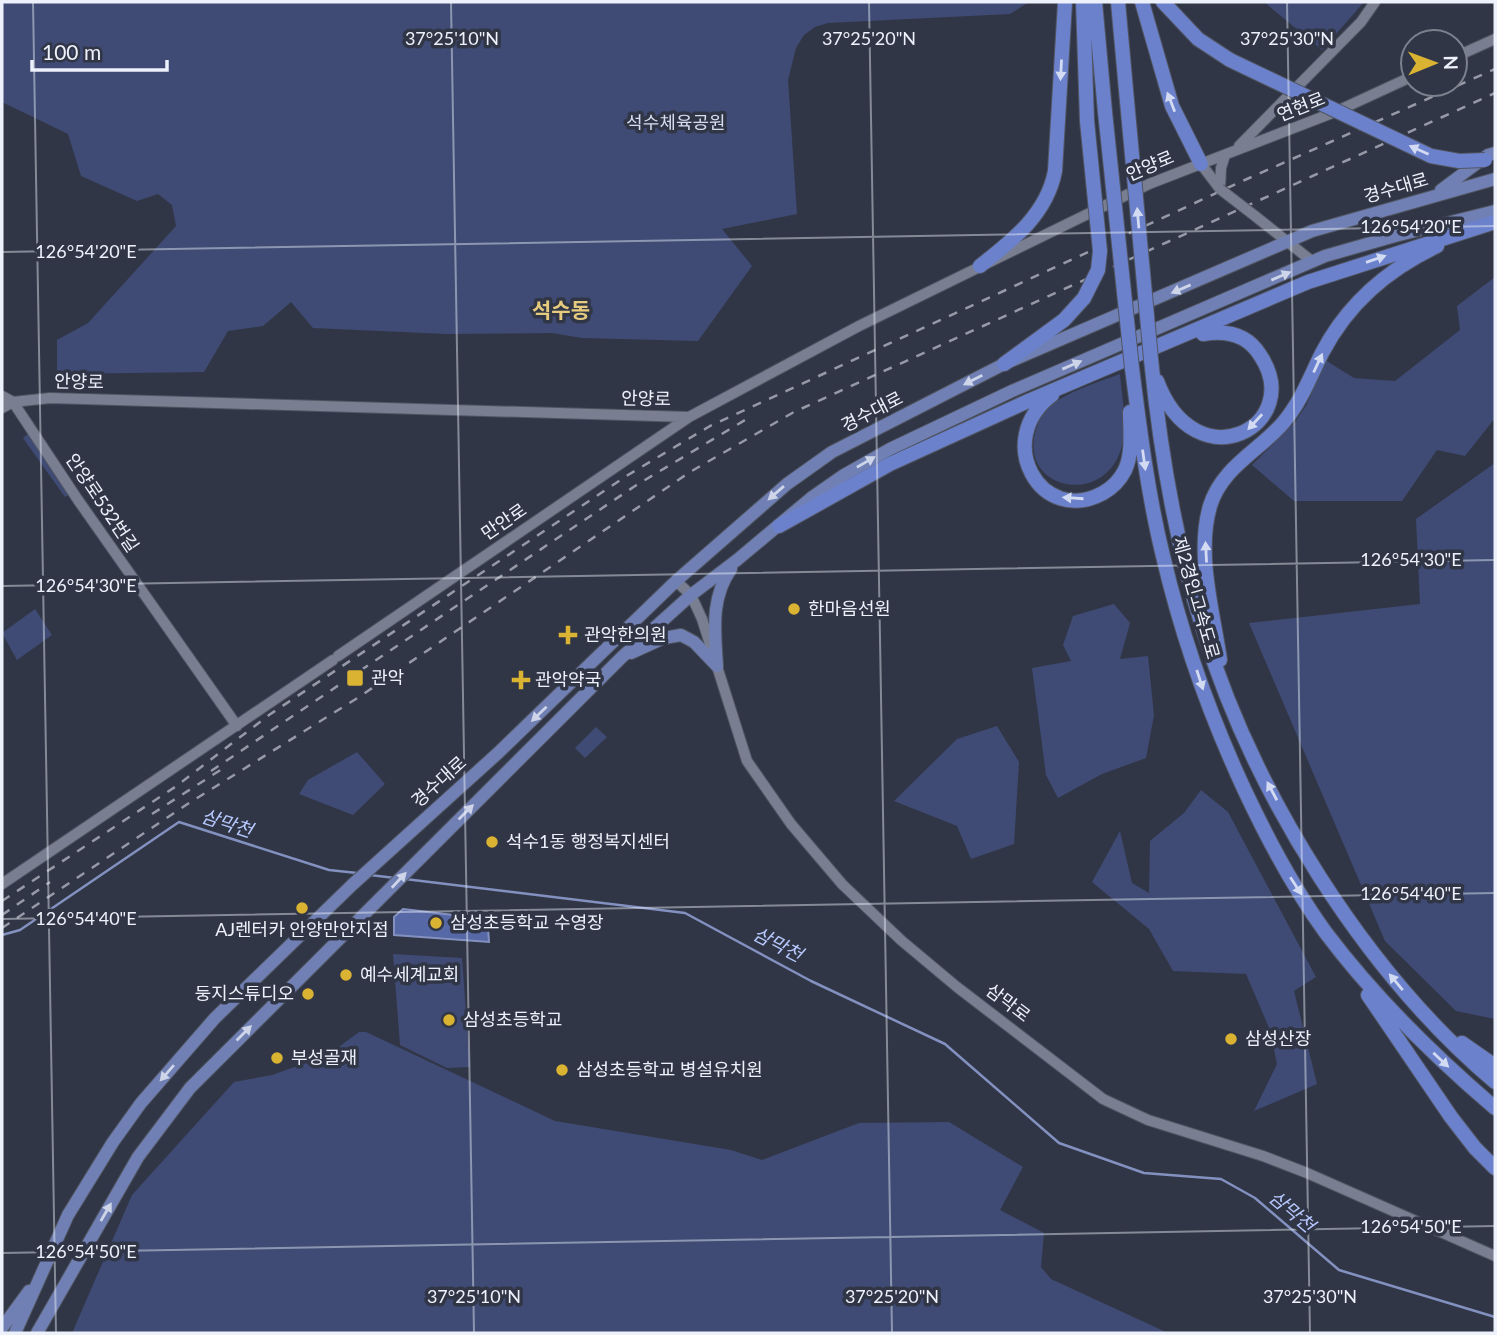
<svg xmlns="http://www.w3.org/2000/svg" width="1497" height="1335" font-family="Lato,'Noto Sans KR',sans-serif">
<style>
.green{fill:#3f4b74}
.water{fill:#5668a6;stroke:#8391c0;stroke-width:2}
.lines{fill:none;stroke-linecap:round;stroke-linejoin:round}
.stream{stroke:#8391c0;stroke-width:2.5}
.secondary-casing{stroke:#505562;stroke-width:12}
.primary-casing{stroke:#505562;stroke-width:14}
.highway-casing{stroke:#505562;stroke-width:16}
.secondary{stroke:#797f91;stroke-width:10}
.primary{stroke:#7180b4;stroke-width:12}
.highway{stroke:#6c81cc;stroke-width:14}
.rail{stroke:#969aa7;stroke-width:2.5;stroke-dasharray:9 9;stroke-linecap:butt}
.secondary-bridge-casing{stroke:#505562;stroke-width:12;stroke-linecap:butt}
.highway-bridge-casing{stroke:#505562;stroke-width:16;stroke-linecap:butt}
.secondary-bridge{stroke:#797f91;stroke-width:10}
.highway-bridge{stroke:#6c81cc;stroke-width:14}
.oneway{fill:#d3dbf2}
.oneway2{fill:#ced5e9}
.ticks{fill:none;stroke:#edf1fb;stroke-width:2;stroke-opacity:0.45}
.poi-dot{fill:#dab333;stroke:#313646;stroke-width:2.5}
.labels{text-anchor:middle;stroke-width:7;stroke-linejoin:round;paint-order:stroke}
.street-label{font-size:18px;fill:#edf1fb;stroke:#313646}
.park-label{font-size:18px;fill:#d7def0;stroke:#313646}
.poi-label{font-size:18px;fill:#edf1fb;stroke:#313646;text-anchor:start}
.water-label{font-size:19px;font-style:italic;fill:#b6c8fe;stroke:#313646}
.quarter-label{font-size:21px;font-weight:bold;fill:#e6cb7f;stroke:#313646}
.ticks-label{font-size:18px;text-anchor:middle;fill:#edf1fb;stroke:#313646;stroke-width:7;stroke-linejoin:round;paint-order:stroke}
</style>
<rect width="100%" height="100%" fill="#313646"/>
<!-- green -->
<path class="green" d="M2 2H1029L1010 14 828 23 815 27 804 35 796 48 788 80 797 214 722 229 752 266 698 341 582 338 552 333 447 334 313 328 291 302 263 326 228 331 204 372 57 374V340L88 323 176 226 172 205 158 194 137 201 81 176 68 134 2 102Z
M1264 2H1364L1322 50Z
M1495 277V418L1465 456 1437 450 1402 501H1294L1252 465 1295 422 1307 404 1325 360 1354 378 1395 381 1460 330 1457 306Z
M1120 374C1122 399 1130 435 1117 459 1094 504 1022 487 1035 433 1037 425 1041 415 1047 409 1062 393 1099 382 1120 374Z
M30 432 74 492 65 497 23 438Z
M1495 463V1019L1456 1011 1385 941 1249 623 1420 604 1416 519Z
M1114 604 1130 623 1120 659 1148 656 1154 715 1146 758 1102 774 1058 798 1046 775 1032 668 1071 661 1063 645 1073 616Z
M35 609 52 635 17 660 2 633Z
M997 726 1019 762 1014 844 971 859 957 826 894 801 957 739Z
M596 727 607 737 585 758 575 748Z
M357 752 385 784 353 815 299 794 308 780Z
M1201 790 1228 812 1316 977 1294 991 1317 1084 1254 1111 1277 1064 1270 1030 1246 974 1173 971 1149 929 1092 882 1120 831 1132 883 1149 893 1150 841 1184 813Z
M393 954 462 958 470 1067 447 1068 400 1045Z
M359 1032H366L555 1121 731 1150 762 1160 859 1123 949 1122 1023 1167 1000 1210 1044 1233 1041 1267 1051 1279 1168 1333H72L132 1195 234 1082 272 1075 328 1055Z"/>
<!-- water -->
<path class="water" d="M403 909 478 918V927L488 928 489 942 394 935V917Z"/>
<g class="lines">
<!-- stream -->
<path class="stream" d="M370 875 395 878
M405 879 685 913 811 981 945 1044 1059 1143 1144 1173 1221 1179 1255 1198 1339 1270 1495 1317
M2 935 20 930 179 822 329 870 357 873"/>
<!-- secondary casing -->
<g class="secondary-casing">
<path id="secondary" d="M1455 57 1495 39
M1239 146 1361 22 1375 2
M1201 164 1220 189
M1220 189 1221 168 1225 155
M1255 216 1313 262
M2 396 13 402 78 500 237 726
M2 408 13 402 50 398 689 417 859 326 1149 184 1335 112 1413 76
M676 581 691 595 702 619 747 761 791 824 842 884 902 941 957 987 1103 1099 1148 1120 1263 1156 1307 1173 1495 1256
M338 656 689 417
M2 884 333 660"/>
</g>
<!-- primary casing -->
<g class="primary-casing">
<path id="primary" d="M1441 190 1488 155 1495 153
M631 653 664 638 681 635 694 642 717 666
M717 666C715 631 710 599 731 569
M2 1328 29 1291
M15 1333 68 1215 113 1142 141 1103 215 1018 352 885 498 753 676 581 787 484 832 452 1004 364 1312 231 1495 179
M37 1333 138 1157 190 1088 622 657 691 595 737 560 811 498 844 475 890 449 1012 391 1325 256 1395 236 1495 211"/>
</g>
<!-- highway casing -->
<g class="highway-casing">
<path id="highway" d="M1083 2 1087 121
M1095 2 1105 112
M1118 2 1127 101
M1142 2 1172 106 1201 164
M1163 2 1198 39 1230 60
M980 266C1012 241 1047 214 1055 171L1065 2
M1151 359C1160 450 1175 541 1203 629 1254 794 1364 971 1495 1082
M1004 364 1064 320 1084 298
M1132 368C1140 431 1148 495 1163 556 1182 637 1210 716 1245 791 1268 840 1294 889 1326 933 1375 998 1433 1055 1495 1108
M1157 381C1196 485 1307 425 1260 355 1247 334 1226 330 1203 334
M1052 395C992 440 1041 527 1103 493 1112 488 1120 480 1125 470 1133 453 1130 430 1130 412
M779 526 890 464 1026 402 1308 282 1495 222
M1220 660C1213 611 1196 554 1210 506 1222 467 1259 451 1283 423 1301 402 1310 377 1322 353 1348 303 1387 270 1437 246
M1368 995 1451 1117 1475 1148 1495 1168
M1462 1043 1495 1066"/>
</g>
<!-- secondary -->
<use href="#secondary" class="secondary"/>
<!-- primary -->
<use href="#primary" class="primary"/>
<!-- highway -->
<use href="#highway" class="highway"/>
<!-- rail -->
<path class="rail" d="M211 771 635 486 750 417
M152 814 222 769
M2 901 175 787 269 715 628 475 710 426 1247 179 1495 69
M2 915 50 882
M2 928 186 805 359 697 690 472 794 412 1495 93"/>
<!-- secondary-bridge casing -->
<g class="secondary-bridge-casing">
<path id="secondary-bridge" d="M1220 189 1255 216"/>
</g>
<!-- highway-bridge casing -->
<g class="highway-bridge-casing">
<path id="highway-bridge" d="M1230 60 1431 156 1459 161 1485 160
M1127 101 1151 359
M1105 112 1132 368
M1084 298 1098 270 1100 251 1087 121"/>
</g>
<!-- secondary-bridge -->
<use href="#secondary-bridge" class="secondary-bridge"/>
<!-- highway-bridge -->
<use href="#highway-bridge" class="highway-bridge"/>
</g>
<!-- one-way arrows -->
<defs><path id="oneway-solid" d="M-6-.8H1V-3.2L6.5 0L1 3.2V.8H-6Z" transform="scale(1.75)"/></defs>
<g class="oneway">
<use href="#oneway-solid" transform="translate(1061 70) rotate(93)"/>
<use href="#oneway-solid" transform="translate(1171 102) rotate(-111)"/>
<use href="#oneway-solid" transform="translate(1419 150) rotate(-156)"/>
<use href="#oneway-solid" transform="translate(1138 218) rotate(-95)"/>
<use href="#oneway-solid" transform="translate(1376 259) rotate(-19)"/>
<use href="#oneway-solid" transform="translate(1318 363) rotate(-65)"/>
<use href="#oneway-solid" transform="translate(1255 422) rotate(133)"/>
<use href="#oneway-solid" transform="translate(1144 460) rotate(82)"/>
<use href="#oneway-solid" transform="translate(1073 498) rotate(-176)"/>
<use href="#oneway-solid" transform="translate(1206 552) rotate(-93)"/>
<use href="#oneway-solid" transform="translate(1200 680) rotate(72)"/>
<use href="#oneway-solid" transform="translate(1272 791) rotate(-118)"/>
<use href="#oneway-solid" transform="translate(1296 886) rotate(57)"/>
<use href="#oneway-solid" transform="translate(1396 982) rotate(-130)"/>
<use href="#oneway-solid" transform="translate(1441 1060) rotate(43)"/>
</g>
<g class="oneway2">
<use href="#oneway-solid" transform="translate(1281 276) rotate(-23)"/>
<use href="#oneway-solid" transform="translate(1181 289) rotate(157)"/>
<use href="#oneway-solid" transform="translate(1072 365) rotate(-23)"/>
<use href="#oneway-solid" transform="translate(973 380) rotate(153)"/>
<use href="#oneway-solid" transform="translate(866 462) rotate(-30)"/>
<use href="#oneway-solid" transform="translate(776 493) rotate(139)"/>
<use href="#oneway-solid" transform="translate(539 714) rotate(136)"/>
<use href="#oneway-solid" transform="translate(466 812) rotate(-45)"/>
<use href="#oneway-solid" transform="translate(399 880) rotate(-47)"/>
<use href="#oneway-solid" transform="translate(244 1033) rotate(-45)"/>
<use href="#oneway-solid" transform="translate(167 1073) rotate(131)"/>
<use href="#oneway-solid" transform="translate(106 1212) rotate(-60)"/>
</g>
<!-- ticks -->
<path class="ticks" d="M33 2 56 1333M451 2 474 1333M869 2 892 1333M1287 2 1310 1333M2 252 1495 226M2 586 1495 560M2 919 1495 893M2 1253 1495 1226"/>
<!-- markers -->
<g class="poi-dot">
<circle cx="794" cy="609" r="7"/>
<path d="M564.5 624.5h7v7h7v7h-7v7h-7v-7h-7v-7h7z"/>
<rect x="346" y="669" width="18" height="18" rx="3.5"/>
<path d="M517.5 669.5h7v7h7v7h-7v7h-7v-7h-7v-7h7z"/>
<circle cx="492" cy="842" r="7"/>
<circle cx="302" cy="908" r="7"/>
<circle cx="436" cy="923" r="7"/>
<circle cx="346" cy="975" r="7"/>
<circle cx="308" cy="994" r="7"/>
<circle cx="449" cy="1020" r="7"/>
<circle cx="1231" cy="1039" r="7"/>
<circle cx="277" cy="1058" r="7"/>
<circle cx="562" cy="1070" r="7"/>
</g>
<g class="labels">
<!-- street labels -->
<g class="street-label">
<text transform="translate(1301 107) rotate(-22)" y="6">연현로</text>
<text transform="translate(1150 166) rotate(-23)" y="6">안양로</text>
<text transform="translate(1396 188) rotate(-16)" y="6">경수대로</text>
<text transform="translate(79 382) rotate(1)" y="6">안양로</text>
<text transform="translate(646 399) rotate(1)" y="6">안양로</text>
<text transform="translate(872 412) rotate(-27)" y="6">경수대로</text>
<text transform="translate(102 503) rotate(56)" y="6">안양로532번길</text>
<text transform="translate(504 522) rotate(-34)" y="6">만안로</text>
<text transform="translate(1196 598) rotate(74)" y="6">제2경인고속도로</text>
<text transform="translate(439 782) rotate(-42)" y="6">경수대로</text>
<text transform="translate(1008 1003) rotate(37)" y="6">삼막로</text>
</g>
<!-- park labels -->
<g class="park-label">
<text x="676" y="129">석수체육공원</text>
</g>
<!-- poi labels -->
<g class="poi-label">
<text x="808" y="615">한마음선원</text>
<text x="584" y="641">관악한의원</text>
<text x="371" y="684">관악</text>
<text x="535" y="686">관악약국</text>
<text x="506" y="848">석수1동 행정복지센터</text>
<text x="450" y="929">삼성초등학교 수영장</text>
<text x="302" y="936" text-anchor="middle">AJ렌터카 안양만안지점</text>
<text x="360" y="981">예수세계교회</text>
<text x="294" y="1000" text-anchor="end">둥지스튜디오</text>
<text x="463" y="1026">삼성초등학교</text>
<text x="1245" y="1045">삼성산장</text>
<text x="291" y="1064">부성골재</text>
<text x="576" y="1076">삼성초등학교 병설유치원</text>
</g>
<!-- water labels -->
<g class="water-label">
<text transform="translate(227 823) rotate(18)" y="7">삼막천</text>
<text transform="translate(778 944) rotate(27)" y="7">삼막천</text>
<text transform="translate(1292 1211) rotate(40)" y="7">삼막천</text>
</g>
<!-- quarter labels -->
<g class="quarter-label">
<text x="561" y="318">석수동</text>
</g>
</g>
<g class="ticks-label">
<text x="452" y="45">37°25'10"N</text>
<text x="869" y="45">37°25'20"N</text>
<text x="1287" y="45">37°25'30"N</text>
<text x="1411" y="233">126°54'20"E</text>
<text x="86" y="258">126°54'20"E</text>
<text x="1411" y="566">126°54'30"E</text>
<text x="86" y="592">126°54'30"E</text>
<text x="1411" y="900">126°54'40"E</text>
<text x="86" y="925">126°54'40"E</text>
<text x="1411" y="1233">126°54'50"E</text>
<text x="86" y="1258">126°54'50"E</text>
<text x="474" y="1303">37°25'10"N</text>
<text x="892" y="1303">37°25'20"N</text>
<text x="1310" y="1303">37°25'30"N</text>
</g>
<!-- border -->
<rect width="1497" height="1335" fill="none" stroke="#edf1fb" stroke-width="7"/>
<!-- north arrow -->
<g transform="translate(1434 63) rotate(89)"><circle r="33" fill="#313646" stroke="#7c818e" stroke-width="2"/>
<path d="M0-5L12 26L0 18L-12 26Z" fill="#dab333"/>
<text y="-10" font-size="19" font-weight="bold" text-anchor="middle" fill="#edf1fb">N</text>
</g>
<!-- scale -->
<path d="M32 60v10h135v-10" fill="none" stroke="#edf1fb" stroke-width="3.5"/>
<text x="42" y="60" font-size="21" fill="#edf1fb" stroke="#313646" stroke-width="5" paint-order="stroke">100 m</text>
</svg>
